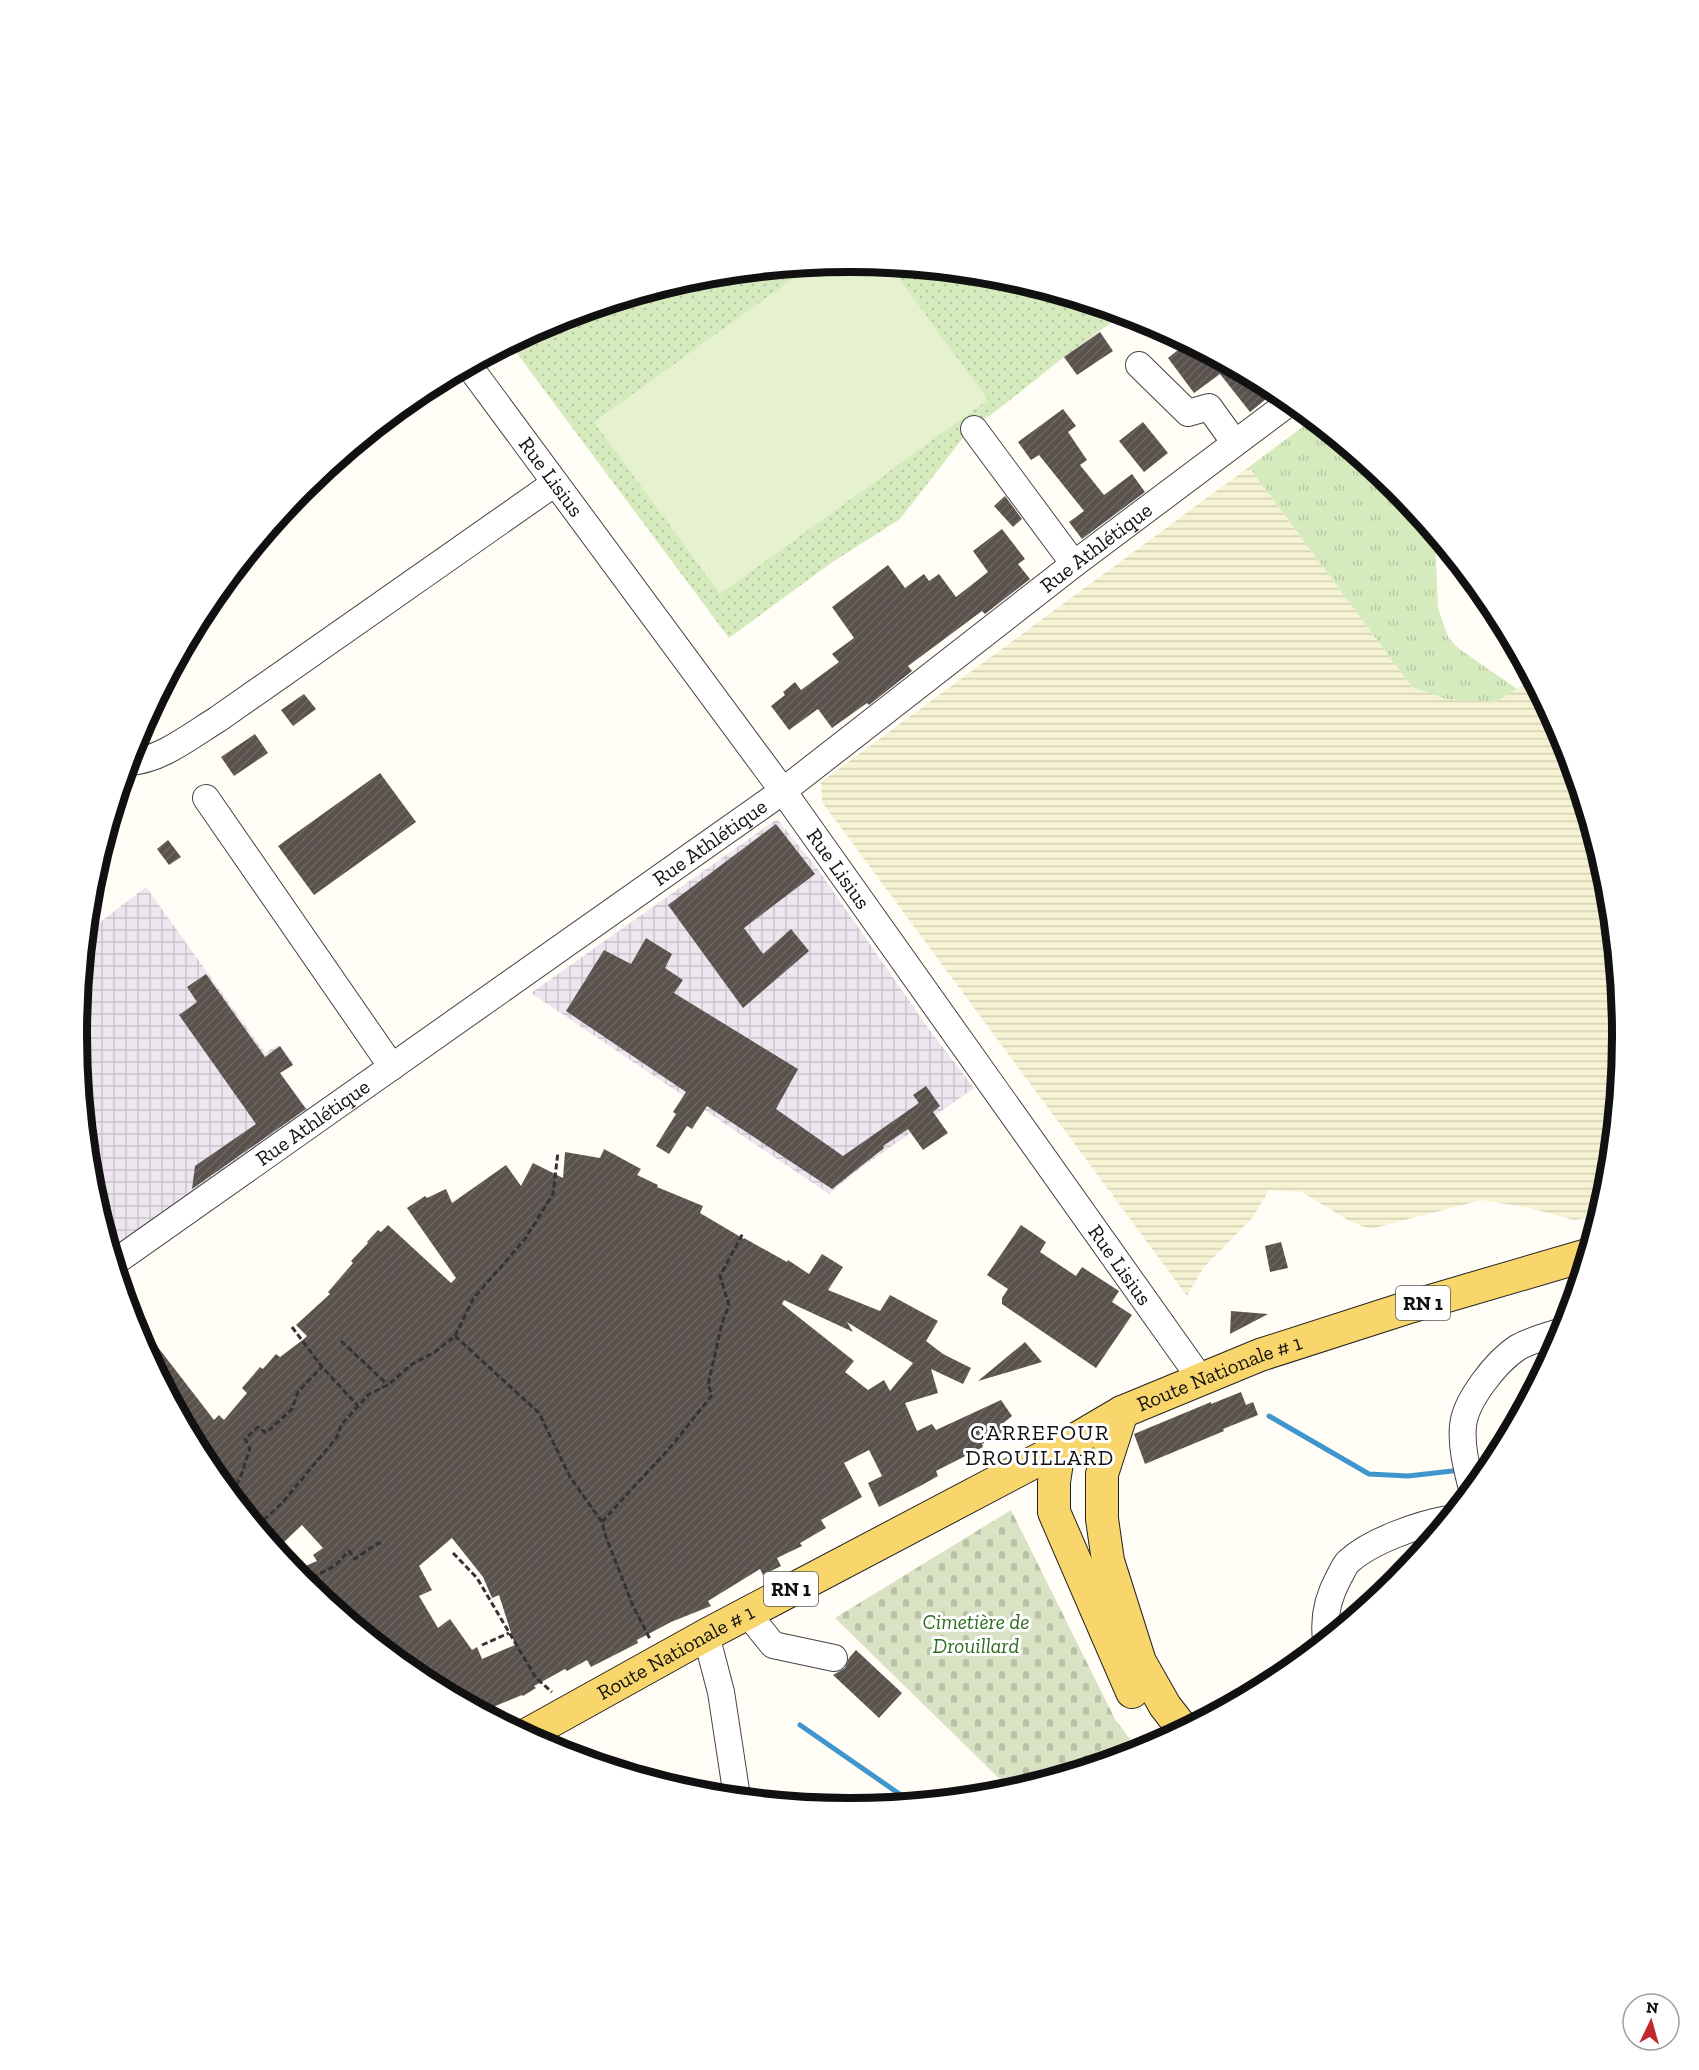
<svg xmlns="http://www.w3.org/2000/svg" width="1699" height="2070" font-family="'Zilla Slab',serif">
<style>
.industrial{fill:url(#industrial-grid)}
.farmland{fill:url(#farmland-rules)}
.grass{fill:url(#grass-tufts)}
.cemetery{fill:url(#cemetery-stones)}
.park{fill:url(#park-dots)}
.pitch{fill:#e6f2cf}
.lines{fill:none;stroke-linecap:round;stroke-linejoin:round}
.stream{stroke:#3f96cf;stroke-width:5}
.building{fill:url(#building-hatch);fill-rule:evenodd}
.minor-casing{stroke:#444;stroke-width:28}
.major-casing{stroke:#222;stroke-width:34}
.path{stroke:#333;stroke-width:3;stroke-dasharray:6 3;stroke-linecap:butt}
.minor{stroke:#fff;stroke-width:26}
.major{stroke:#f9d66b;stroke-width:32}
.labels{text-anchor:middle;stroke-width:6;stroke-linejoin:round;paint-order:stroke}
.shield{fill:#fff;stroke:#585858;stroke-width:1.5}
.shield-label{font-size:20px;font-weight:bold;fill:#111}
.street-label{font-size:21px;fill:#111;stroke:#fff}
.park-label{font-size:21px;font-style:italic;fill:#2f6b1f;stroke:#fff}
.neighbourhood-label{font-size:22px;letter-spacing:1.5px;fill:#111;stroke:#fff}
.rim{fill:none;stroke:#111;stroke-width:8}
</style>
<defs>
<pattern id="industrial-grid" width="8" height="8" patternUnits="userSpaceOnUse" patternTransform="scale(1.5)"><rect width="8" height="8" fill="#eee6ef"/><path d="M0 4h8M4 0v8" fill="none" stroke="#cbc4cc"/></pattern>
<pattern id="farmland-rules" width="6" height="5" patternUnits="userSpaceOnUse" patternTransform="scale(1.5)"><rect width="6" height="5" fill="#f6f3d4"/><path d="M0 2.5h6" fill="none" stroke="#d2cfb5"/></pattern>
<pattern id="grass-tufts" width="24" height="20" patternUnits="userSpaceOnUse" patternTransform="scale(1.5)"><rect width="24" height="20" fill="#d5ebbd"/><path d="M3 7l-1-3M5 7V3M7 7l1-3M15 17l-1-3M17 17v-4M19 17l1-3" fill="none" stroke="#b6c8a1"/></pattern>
<pattern id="cemetery-stones" width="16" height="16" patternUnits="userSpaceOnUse" patternTransform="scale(1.5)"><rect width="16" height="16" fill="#d9e3c4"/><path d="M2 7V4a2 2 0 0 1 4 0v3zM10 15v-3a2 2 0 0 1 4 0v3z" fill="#b9c2a7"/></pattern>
<pattern id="park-dots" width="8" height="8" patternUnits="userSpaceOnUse" patternTransform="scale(1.5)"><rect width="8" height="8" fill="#d5ebbd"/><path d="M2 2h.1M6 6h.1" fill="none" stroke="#b6c8a1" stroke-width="1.8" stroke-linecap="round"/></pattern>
<pattern id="building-hatch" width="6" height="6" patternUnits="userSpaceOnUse" patternTransform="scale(1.5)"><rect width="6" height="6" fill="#5a524d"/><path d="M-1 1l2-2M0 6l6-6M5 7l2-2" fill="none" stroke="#6d6662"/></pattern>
</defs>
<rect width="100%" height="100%" fill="#fffdf5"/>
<!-- industrial -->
<path class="industrial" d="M777 819 817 868 928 1028 974 1088 858 1170 829 1194 531 993Z
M146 887 265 1053 278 1045 293 1062 280 1073 311 1114 113 1257 91 1185 77 1035 87 932Z"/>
<!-- farmland -->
<path class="farmland" d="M1249 467 1412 687 1495 702 1532 680 1564 740 1608 885 1622 1035 1608 1186 1599 1215 1574 1220 1530 1208 1482 1200 1370 1229 1351 1222 1302 1192 1269 1190 1253 1217 1203 1268 1187 1296 822 802 821 782Z"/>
<!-- grass -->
<path class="grass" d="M1312 420 1396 489 1435 536 1438 608 1448 637 1458 648 1517 689 1496 702 1447 699 1412 687 1249 467Z"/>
<!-- cemetery -->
<path class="cemetery" d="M1011 1510 1115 1719 1139 1751 1011 1790 835 1618Z"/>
<!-- park -->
<path class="park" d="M850 262 1001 277 1123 314 1064 357 991 415 973 425 900 519 831 563 729 638 510 344 554 321 699 277Z"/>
<!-- pitch -->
<path class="pitch" d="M850 262 890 266 988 400 720 594 594 422 810 266Z"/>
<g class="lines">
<!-- stream -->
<path class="stream" d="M1269 1416 1369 1474 1408 1476 1461 1470
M1474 1469 1490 1467
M800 1725 911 1802"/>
</g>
<!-- building -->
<path class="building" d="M1100 332 1113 351 1077 375 1064 357Z
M1187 343 1197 348 1276 391 1250 412 1220 374 1194 393 1168 358Z
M1063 409 1076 426 1068 432 1087 460 1080 465 1104 495 1132 474 1145 492 1082 539 1069 522 1084 511 1039 455 1031 460 1018 442Z
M1143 422 1168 453 1144 472 1119 441Z
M1005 496 1022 519 1013 527 994 506Z
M1002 529 1025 559 1018 564 1030 579 985 614 982 611 908 666 912 671 869 705 867 703 832 728 818 709 789 730 771 706 785 695 783 692 795 682 801 690 839 662 832 654 854 638 832 607 888 565 905 588 924 574 929 581 939 574 956 597 988 572 973 551Z
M304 694 316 709 293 726 281 710Z
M255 734 268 753 234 776 221 757Z
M380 773 416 822 314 895 278 846Z
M776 824 815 874 744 928 763 954 791 929 809 951 743 1008 668 905Z
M168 840 181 857 169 865 157 849Z
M646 938 672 954 665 968 683 980 674 993 798 1069 776 1109 843 1156 919 1103 913 1095 926 1086 940 1106 933 1112 948 1133 923 1150 908 1129 883 1146 884 1148 832 1189 707 1106 692 1129 687 1126 669 1154 656 1146 676 1114 673 1112 686 1092 566 1011 604 950 631 964Z
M206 974 265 1057 280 1046 293 1065 280 1073 306 1109 192 1189 195 1166 256 1124 179 1015 197 1002 187 987Z
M604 1149 641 1169 637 1175 658 1185 657 1187 703 1206 700 1213 744 1239V1238L787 1262 788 1260 809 1274 822 1254 843 1267 828 1290 880 1311 890 1295 938 1321 926 1341 943 1354 971 1368 963 1384 931 1369 938 1393 905 1403 917 1431 932 1424 936 1430 1001 1400 1012 1416 1002 1424 1003 1432 982 1444 983 1447 936 1471 938 1476 922 1485 879 1507 868 1483 882 1476 869 1450 844 1463 862 1497 821 1520 826 1528 800 1543 802 1546 777 1558 781 1566 763 1575 760 1569 708 1601 711 1606 671 1622 637 1640 638 1643 591 1667 587 1660 567 1671 565 1669 534 1686 536 1688 523 1696 522 1695 483 1711 420 1678 302 1581 294 1571 317 1561 313 1555 323 1548 302 1525 284 1542H280L274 1547 261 1530 263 1527 248 1515 207 1464 198 1449 204 1442 195 1436 185 1424 134 1328 140 1324 214 1420 219 1415 224 1420 247 1393 242 1388 260 1367 263 1369 276 1354 280 1357 304 1339 307 1336 296 1325 330 1294 328 1292 353 1263 351 1261 368 1243 367 1242 378 1230 381 1232 388 1225 451 1283 456 1278 407 1208 425 1196 427 1198 446 1189 452 1203 506 1165 521 1186 533 1163 563 1178 565 1152 600 1158ZM784 1300 853 1332 847 1322 913 1363 890 1391 884 1380 868 1390 845 1372 854 1361 782 1304ZM452 1538 483 1577 492 1598 499 1595 515 1645 482 1659 477 1647 472 1650 450 1619 438 1628 419 1596 432 1590 419 1566Z
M1021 1225 1046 1242 1040 1252 1076 1276 1082 1267 1119 1291 1112 1302 1132 1315 1096 1368 1002 1304V1298L1008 1289 987 1275Z
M1281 1242 1288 1268 1270 1272 1265 1246Z
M1231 1311 1268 1314 1230 1334Z
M1025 1342 1042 1362 978 1381Z
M1241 1392 1246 1405 1253 1402 1258 1415 1223 1429 1224 1431 1145 1464 1134 1434 1211 1402V1404Z
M856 1650 902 1693 879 1718 833 1675 845 1668 849 1658Z"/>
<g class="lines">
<!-- minor casing -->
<g class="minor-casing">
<g id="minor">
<path d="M1139 365 1188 413 1209 407 1235 443"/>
<path id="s1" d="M469 366 783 791 1200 1378"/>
<path d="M974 429 1074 564"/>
<path d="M129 762C160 761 192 735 218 719L555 483"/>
<path d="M206 798 392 1067"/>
<path id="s2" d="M115 1262 783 791 1074 564 1290 402"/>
<path d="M1472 1489C1467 1469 1461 1447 1463 1426 1465 1401 1496 1362 1517 1348 1530 1340 1549 1336 1564 1330"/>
<path d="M747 1613 773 1645 834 1658"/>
<path d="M706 1635 721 1692 737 1797"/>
<path d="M1326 1639C1323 1616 1328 1597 1339 1577 1342 1572 1345 1564 1349 1561 1371 1541 1419 1524 1448 1519"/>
</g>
</g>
<!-- major casing -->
<g class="major-casing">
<g id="major">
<path d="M1122 1412 1102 1474V1519L1108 1561 1140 1662 1165 1706 1183 1729"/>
<path d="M1059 1449 1054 1482V1512L1132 1692"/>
<path id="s3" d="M526 1735 706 1635 1059 1449 1122 1412 1260 1355 1403 1309 1587 1255"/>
</g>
</g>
<!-- path -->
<path class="path" d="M292 1327 322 1367 358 1406
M455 1336 539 1413 570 1477 602 1522 606 1537 633 1606 650 1639
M341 1341 388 1385
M232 1493 241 1476 250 1448 245 1439 258 1427 266 1433 292 1409 298 1392 322 1367
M602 1522 674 1443 712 1395 708 1385 722 1323 729 1305 720 1276 743 1233
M257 1526 282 1503 337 1437 341 1425 369 1394 388 1385 412 1364 435 1352 455 1336 473 1299 525 1239 553 1194 558 1152
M453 1553 477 1578 536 1678 552 1692
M305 1583C314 1574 325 1573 335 1565 340 1562 343 1556 349 1551L355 1559 378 1543 383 1544
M482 1645 509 1633"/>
<!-- minor -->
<use href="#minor" class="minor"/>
<!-- major -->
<use href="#major" class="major"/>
</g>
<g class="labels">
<!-- shield labels -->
<g class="shield">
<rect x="1396" y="1286" width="54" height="34" rx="4.5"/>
<rect x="764" y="1572" width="54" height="34" rx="4.5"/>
</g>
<g class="shield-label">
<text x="1423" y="1310">RN 1</text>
<text x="791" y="1596">RN 1</text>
</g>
<!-- street labels -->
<g class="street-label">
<text dy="7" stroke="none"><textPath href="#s1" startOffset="138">Rue Lisius</textPath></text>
<text dy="7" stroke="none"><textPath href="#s2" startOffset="1214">Rue Athlétique</textPath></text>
<text dy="7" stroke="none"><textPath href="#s2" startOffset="728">Rue Athlétique</textPath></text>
<text dy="7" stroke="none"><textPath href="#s1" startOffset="624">Rue Lisius</textPath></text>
<text dy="7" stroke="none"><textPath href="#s2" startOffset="242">Rue Athlétique</textPath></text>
<text dy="7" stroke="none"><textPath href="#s1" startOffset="1110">Rue Lisius</textPath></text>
<text dy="7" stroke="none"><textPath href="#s3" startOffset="783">Route Nationale # 1</textPath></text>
<text dy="7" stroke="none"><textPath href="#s3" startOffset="171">Route Nationale # 1</textPath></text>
</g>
<!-- park labels -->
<g class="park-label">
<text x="976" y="1629">Cimetière de<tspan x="976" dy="24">Drouillard</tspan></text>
</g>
<!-- neighbourhood labels -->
<g class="neighbourhood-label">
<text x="1040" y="1440">CARREFOUR<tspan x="1040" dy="25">DROUILLARD</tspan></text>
</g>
</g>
<!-- crop -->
<path d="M0 0H1699V2070H0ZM849 272H850A762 762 0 0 1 1612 1034V1036A762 762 0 0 1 850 1798H849A762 762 0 0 1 87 1036V1034A762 762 0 0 1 849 272Z" fill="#fff" fill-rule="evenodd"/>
<path class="rim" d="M849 272H850A762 762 0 0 1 1612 1034V1036A762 762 0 0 1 850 1798H849A762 762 0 0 1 87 1036V1034A762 762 0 0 1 849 272Z"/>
<!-- north arrow -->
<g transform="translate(1651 2022) rotate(5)"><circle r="28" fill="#ffffff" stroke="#a0a0a0" stroke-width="1.5"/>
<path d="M0-4.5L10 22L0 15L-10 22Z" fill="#c4262e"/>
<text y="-9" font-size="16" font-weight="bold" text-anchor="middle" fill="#111111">N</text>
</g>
</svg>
